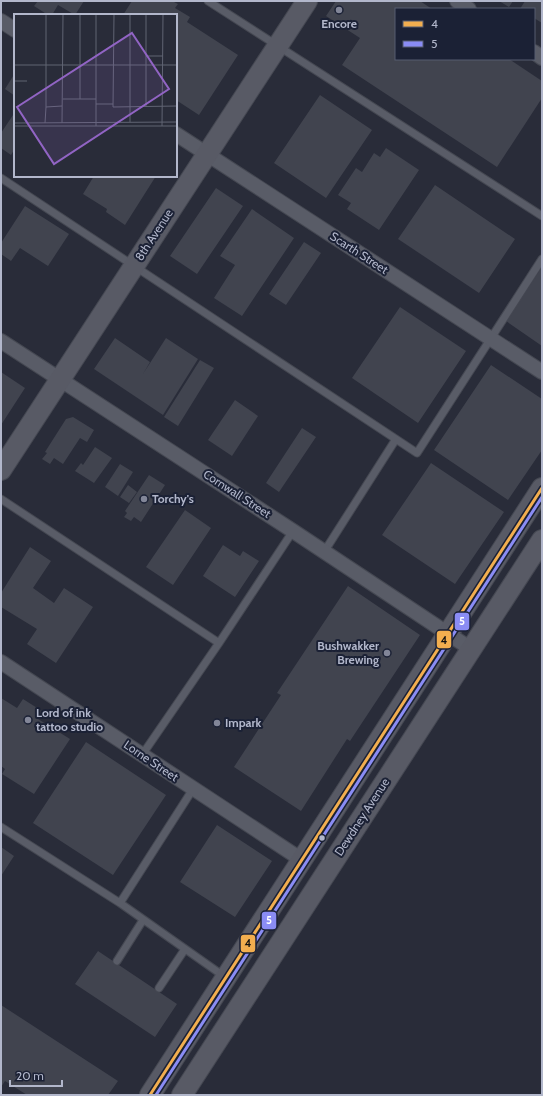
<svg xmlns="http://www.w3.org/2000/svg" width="543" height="1096" font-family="Cabin,sans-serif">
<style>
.building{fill:#41444f}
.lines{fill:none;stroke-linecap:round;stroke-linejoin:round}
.lane-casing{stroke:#454852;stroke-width:9}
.street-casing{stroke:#454852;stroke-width:16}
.secondary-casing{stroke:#454852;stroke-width:22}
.lane{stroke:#595c67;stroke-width:7}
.street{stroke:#595c67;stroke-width:14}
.secondary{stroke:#585a65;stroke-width:20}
.bus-1-casing{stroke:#1b2135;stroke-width:6}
.bus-2-casing{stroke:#1b2135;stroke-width:6}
.bus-1{stroke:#f2ae4f;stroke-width:3}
.bus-2{stroke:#8a8cf4;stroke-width:3}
.poi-dot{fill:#828698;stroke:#1b2135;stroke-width:1.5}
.bus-dot{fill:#b2b7cb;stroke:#1b2135;stroke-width:1.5}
.labels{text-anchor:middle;stroke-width:4;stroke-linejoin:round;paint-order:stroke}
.poi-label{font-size:12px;font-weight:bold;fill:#b2b7cb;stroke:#1b2135;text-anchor:start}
.street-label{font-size:12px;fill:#b2b7cb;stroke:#1b2135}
.inset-road{fill:none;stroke:#606473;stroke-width:1}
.view{fill:#9164c4;fill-opacity:0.15;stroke:#9164c4;stroke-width:2}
.inset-edge{fill:none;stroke:#b2b7cb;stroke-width:2}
.line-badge{stroke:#1b2135;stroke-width:1.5}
.badge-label{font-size:11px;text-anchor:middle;font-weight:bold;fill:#fff}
.pale-badge-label{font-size:11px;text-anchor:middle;font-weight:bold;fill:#111}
</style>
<rect width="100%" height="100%" fill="#292c39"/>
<!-- building -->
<path class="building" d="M38 1H84L75 15 58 5 52 15H48L34 6Z
M132 1H172L178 4 175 8 190 17 187 22 238 55 199 115 176 100V15H123Z
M336 1H420L432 9H396V59H509L542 81V98L497 167 342 65 360 38 326 16Z
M499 1H513L509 7Z
M525 1H542V23L534 18V9H520Z
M15 73V96L5 89Z
M320 95 372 130 326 198 274 163Z
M15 112V151L14 150 11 155 1 148V133Z
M386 148 419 170 379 230 347 209 351 203 338 195 356 168 362 172 374 153 380 157Z
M94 176H156L125 225 106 212 107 209 83 194Z
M435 185 515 239 479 293 398 239Z
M216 188 243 206 197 274 170 256Z
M25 206 69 234 48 266 20 248 11 261 1 254V243Z
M252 209 294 238 242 316 214 298 235 265 220 256Z
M304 242 321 253 286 305 269 294Z
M542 267V346L506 321Z
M400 307 466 351 418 423 352 378Z
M115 338 150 362 143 374 166 338 198 359 163 415 94 369Z
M200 360 214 368 178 426 164 417Z
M491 365 542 399V450L508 500 434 450Z
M1 372 25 388 1 425Z
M235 400 258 416 232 456 208 440Z
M73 417 94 430 87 442 80 438 63 464 54 458 50 464 42 459 47 453 45 452 66 419Z
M302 428 316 437 279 492 266 483Z
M95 447 112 458 94 483 75 471 81 463 83 465Z
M431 463 504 512 455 584 382 535Z
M120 464 133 472 118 496 105 487Z
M149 475 165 485 141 522 134 517 131 521 124 517 127 513 125 511Z
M128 485 137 492 129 503 120 497Z
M185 510 211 528 173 585 146 567Z
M223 545 240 556 243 551 259 561 235 597 203 576Z
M30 547 51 561 33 588 54 603 64 588 93 607 56 663 27 644 37 629 1 607V593Z
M348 586 420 635 350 741 347 739 301 811 234 767 281 695 277 693Z
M1 698 17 708 23 699 42 711 38 719 70 739 34 794 2 774 5 769 1 766Z
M86 742 166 795 113 875 33 823Z
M217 825 272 861 235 917 180 882Z
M1 847 14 856 1 876Z
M98 951 177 1004 155 1037 75 984Z
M1 1005 118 1081 108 1095H27L5 1081 1 1087Z"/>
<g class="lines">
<!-- lane casing -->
<g class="lane-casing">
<path id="lane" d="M208 1 542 216
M1 178 417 453 542 259
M1 499 219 643
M324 552 396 439
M142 755 219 643 293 531
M1 827 120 903 193 789
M120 903 225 977
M117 961 143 920
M159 988 185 949"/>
</g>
<!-- street casing -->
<g class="street-casing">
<path id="street" d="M457 1 469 9
M1 21 15 30
M534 52 542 58
M176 134 542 372
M1 341 293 531 471 649
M1 662 302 860"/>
</g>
<!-- secondary casing -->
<g class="secondary-casing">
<path id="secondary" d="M1 470 307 1
M150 1095 542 488
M182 1095 542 540"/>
</g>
<!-- lane -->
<use href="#lane" class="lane"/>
<!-- street -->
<use href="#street" class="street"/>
<!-- secondary -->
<use href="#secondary" class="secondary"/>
<!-- bus-1 casing -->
<g class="bus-1-casing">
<path id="bus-1" d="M150 1095 542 488"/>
</g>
<!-- bus-2 casing -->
<g class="bus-2-casing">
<path id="bus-2" d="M156 1095 542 497"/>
</g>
<!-- bus-1 -->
<use href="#bus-1" class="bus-1"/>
<!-- bus-2 -->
<use href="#bus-2" class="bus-2"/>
</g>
<!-- markers -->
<g class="poi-dot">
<circle cx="339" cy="10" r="4"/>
<circle cx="144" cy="499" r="4"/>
<circle cx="387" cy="653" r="4"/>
<circle cx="28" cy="720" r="4"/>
<circle cx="217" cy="723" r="4"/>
</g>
<circle class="bus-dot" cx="322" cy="838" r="3.5"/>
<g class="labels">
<!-- poi labels -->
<g class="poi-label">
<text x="339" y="28" text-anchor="middle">Encore</text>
<text x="152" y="503">Torchy's</text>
<text x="379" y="650" text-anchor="end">Bushwakker<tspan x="379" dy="14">Brewing</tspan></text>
<text x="36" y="717">Lord of ink<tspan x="36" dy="14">tattoo studio</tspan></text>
<text x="225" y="727">Impark</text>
</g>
<!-- street labels -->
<g class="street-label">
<text transform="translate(154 235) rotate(-57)" y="4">8th Avenue</text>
<text transform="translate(359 253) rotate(33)" y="4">Scarth Street</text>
<text transform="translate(237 494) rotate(33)" y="4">Cornwall Street</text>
<text transform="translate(151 761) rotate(34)" y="4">Lorne Street</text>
<text transform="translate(362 817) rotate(-57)" y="4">Dewdney Avenue</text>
</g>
</g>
<!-- overview -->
<g transform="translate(14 14)">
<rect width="163" height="163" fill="#292c39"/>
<path class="inset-road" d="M32 0V93L48 92M100 0 99 93 163 92M132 0V93M132 42H149M0 51H163M0 67H13M49 85H82M66 85V0M82 90H99M116 108V0M0 109 163 108M31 109 32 93M48 109 49 0M0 112H163M82 112V0M148 112 149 0"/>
<path class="view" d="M118 19 155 75 40 150 3 93Z"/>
<rect width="163" height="163" class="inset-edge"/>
</g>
<g class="line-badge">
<rect x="454" y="612" width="16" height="19" rx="4" fill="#8a8cf4"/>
<rect x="436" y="630" width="16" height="19" rx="4" fill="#f2ae4f"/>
<rect x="261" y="911" width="16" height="19" rx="4" fill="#8a8cf4"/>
<rect x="240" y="934" width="16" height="19" rx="4" fill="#f2ae4f"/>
</g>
<g class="badge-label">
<text x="462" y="625">5</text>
<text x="269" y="924">5</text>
</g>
<g class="pale-badge-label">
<text x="444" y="644">4</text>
<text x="248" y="947">4</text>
</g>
<!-- border -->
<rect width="543" height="1096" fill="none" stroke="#b2b7cb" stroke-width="4"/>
<!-- legend -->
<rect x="395" y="8" width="140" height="52" fill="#1b2135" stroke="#575d71"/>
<rect x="403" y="21" width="20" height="6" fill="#f2ae4f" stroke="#575d71"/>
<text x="431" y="28" font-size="12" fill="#b2b7cb">4</text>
<rect x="403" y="41" width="20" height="6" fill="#8a8cf4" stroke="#575d71"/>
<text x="431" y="48" font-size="12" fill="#b2b7cb">5</text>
<!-- scale -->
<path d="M10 1080v6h52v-6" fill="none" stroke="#b2b7cb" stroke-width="2"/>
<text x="16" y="1080" font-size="12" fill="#b2b7cb" stroke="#1b2135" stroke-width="3" paint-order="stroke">20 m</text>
</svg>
